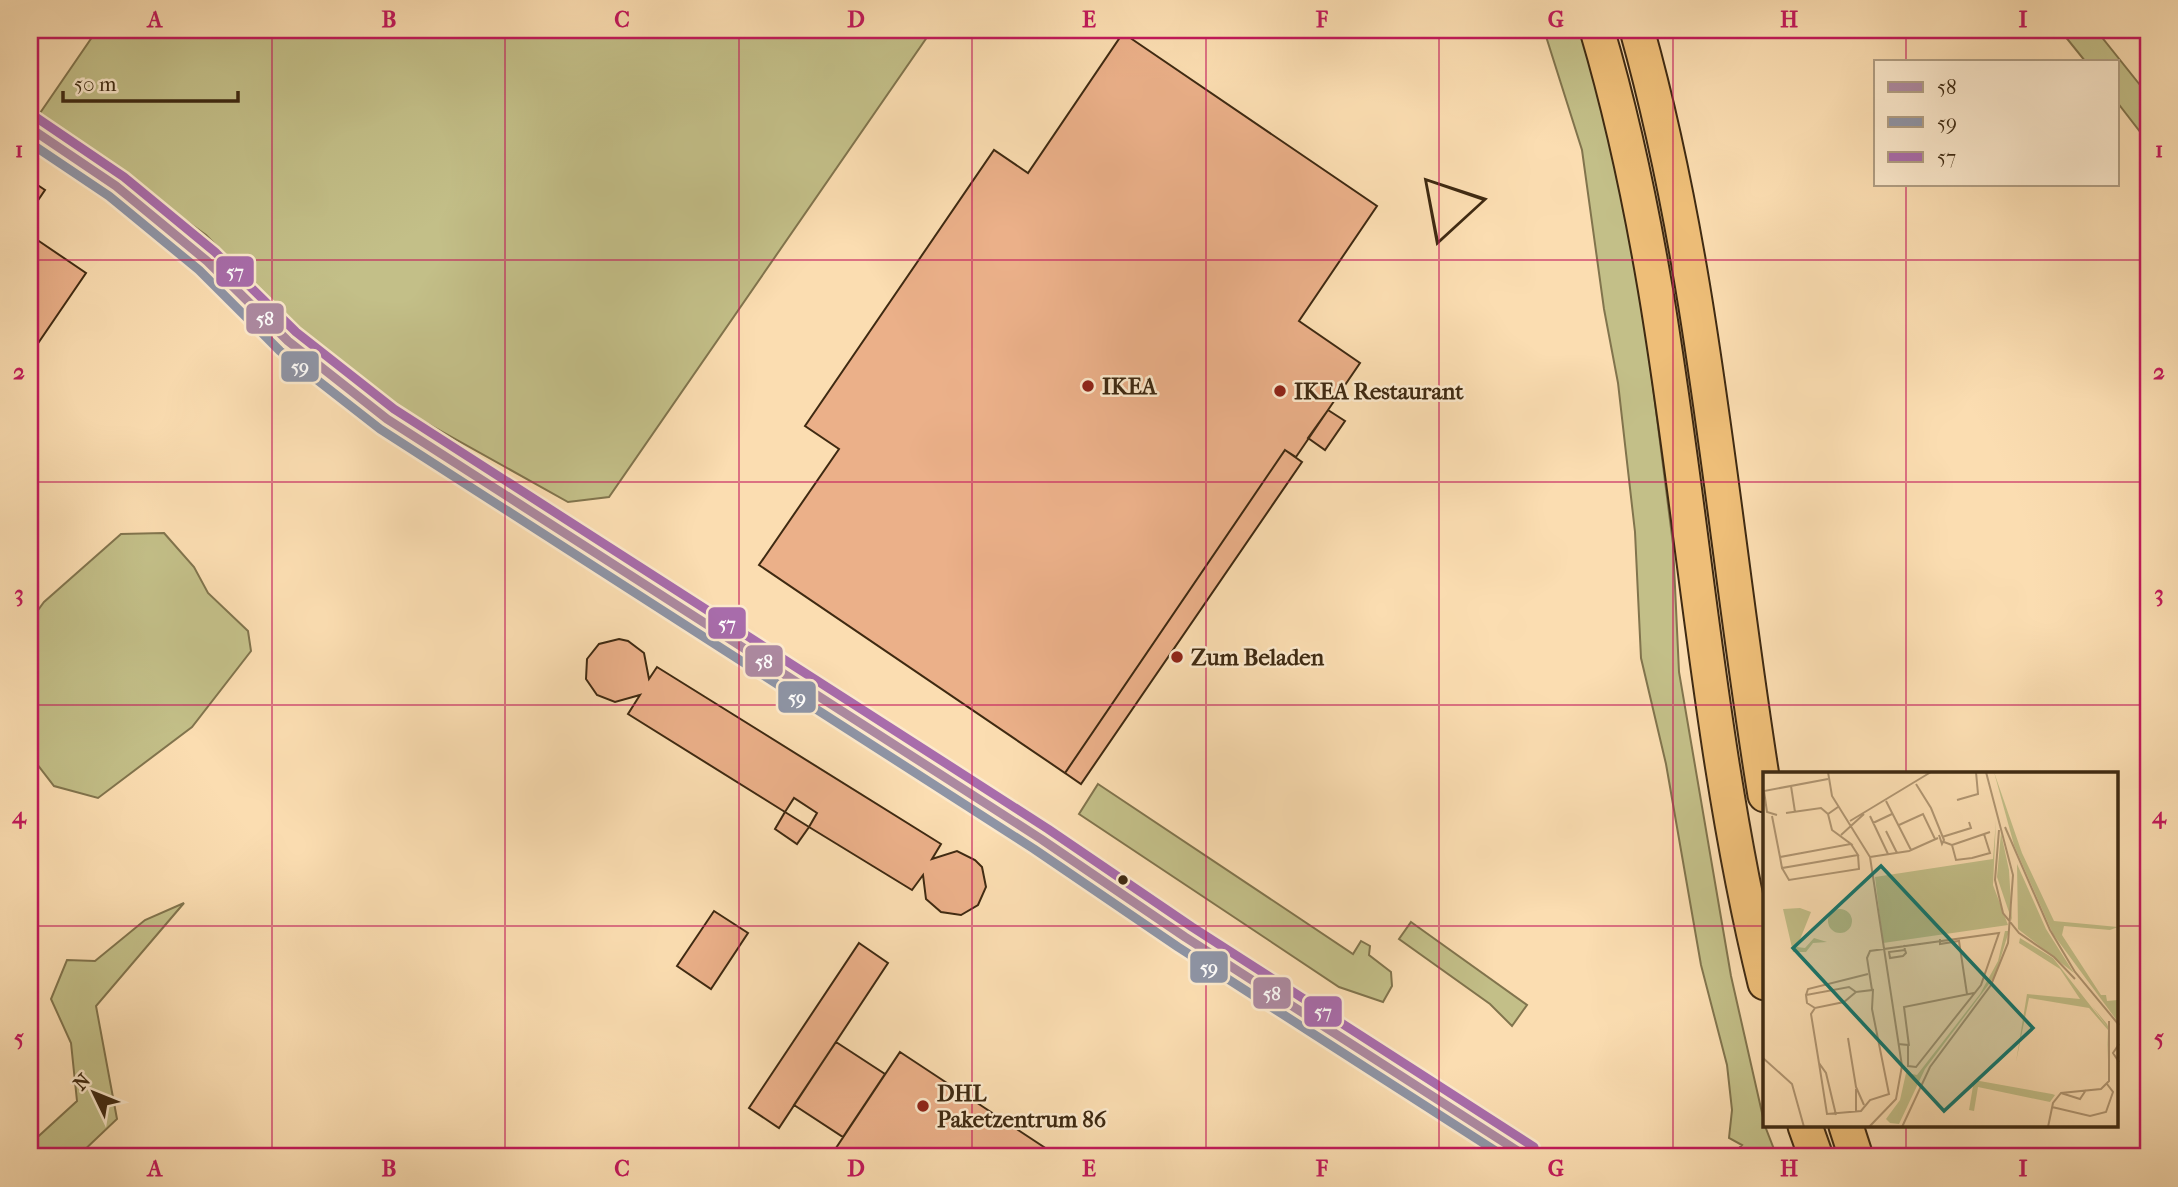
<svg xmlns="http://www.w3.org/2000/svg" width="2178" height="1187" font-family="'IM FELL French Canon',serif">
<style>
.green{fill:#c3bf88;stroke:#81744d;stroke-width:2}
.building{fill:#ebb089;stroke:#3f2a12;stroke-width:2;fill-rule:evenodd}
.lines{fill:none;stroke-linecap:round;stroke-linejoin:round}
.tertiary-casing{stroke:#6e573a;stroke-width:28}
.trunk-casing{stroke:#3f2a12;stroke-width:37}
.tertiary{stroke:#fce9cc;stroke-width:24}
.trunk{stroke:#eebe78;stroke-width:33}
.bus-1-casing{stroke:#fce9cc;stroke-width:14}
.bus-2-casing{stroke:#fce9cc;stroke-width:14}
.bus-3-casing{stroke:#fce9cc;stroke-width:14}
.bus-1{stroke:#ac89a0;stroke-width:9}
.bus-2{stroke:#8e94a5;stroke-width:9}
.bus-3{stroke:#a86cab;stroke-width:9}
.grid{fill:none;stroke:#c2185b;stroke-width:2;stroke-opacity:0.55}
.poi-dot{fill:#8f2418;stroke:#fce9cc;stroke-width:2.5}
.bus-dot{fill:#3f2a12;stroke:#fce9cc;stroke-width:2.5}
.labels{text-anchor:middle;stroke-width:5;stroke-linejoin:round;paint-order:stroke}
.poi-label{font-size:23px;font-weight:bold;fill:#3f2a12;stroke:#fce9cc;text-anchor:start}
.inset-road{fill:none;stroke:#b09571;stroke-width:2}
.view{fill:#0f766e;fill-opacity:0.15;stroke:#0f766e;stroke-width:3.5}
.inset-edge{fill:none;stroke:#3f2a12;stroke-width:3.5}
.line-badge{stroke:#fce9cc;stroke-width:2.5}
.badge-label{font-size:19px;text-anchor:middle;font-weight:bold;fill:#fff}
.neatline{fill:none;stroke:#c2185b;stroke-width:2.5}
.grid-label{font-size:23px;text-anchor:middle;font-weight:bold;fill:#c2185b}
</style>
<rect width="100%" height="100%" fill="#fbddb1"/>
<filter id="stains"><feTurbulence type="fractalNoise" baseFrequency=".00286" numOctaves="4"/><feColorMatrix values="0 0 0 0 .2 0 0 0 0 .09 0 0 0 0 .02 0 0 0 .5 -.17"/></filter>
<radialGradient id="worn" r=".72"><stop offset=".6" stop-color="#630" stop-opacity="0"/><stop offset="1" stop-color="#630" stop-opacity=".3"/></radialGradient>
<!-- green -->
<path class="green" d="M97 30H932L609 497 568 502 380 397 307 339 206 235 38 116Z
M1544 30H1581L1600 81 1644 316 1673 544 1679 672 1731 976 1765 1126 1777 1157H1731L1742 1145 1729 1138 1732 1110 1727 1065 1701 965 1666 764 1641 658 1635 532 1618 383 1604 309 1582 150Z
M2060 30H2096L2148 95V142L2117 102V61H2085Z
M164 533 194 567 208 593 248 631 251 651 192 727 98 798 54 786 30 755V621L44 602 121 534Z
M1098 784 1353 954 1361 941 1370 946 1369 955 1391 972 1392 986 1383 1002 1339 987 1079 814Z
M184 903 96 1006 117 1119 77 1157H30V1144L77 1101 71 1043 51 999 67 960 95 961 145 920Z
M1411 922 1527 1005 1512 1026 1490 1004 1399 939Z"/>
<!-- building -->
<path class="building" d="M1123 33 1377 206 1299 321 1360 363 1296 457 1285 450 1065 773 759 565 839 449 805 426 994 150 1028 173Z
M1425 179 1486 199 1437 244ZM1426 180 1484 200 1438 242Z
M30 180 45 190 30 212Z
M30 235 86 273 30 355Z
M1328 410 1345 421 1325 450 1308 438Z
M1285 450 1302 462 1081 784 1065 773Z
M619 639 628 641 644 653 649 679 657 667 941 844 932 859 957 851 975 860 982 867 986 887 978 905 961 915 941 912 926 899 923 875 912 890 809 827 817 813 794 798 785 812 628 714 640 695 615 702 597 695 586 679 587 659 599 644Z
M785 812 809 827 797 844 775 829Z
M714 911 748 933 711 989 677 966Z
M859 943 888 963 779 1128 749 1108Z
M836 1042 885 1074 843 1137 794 1105Z
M900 1052 1059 1157H830Z"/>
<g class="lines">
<!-- tertiary casing -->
<g class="tertiary-casing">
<path id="tertiary" d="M30 128 116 186 207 261 288 341 387 419 1041 839 1185 937 1527 1157"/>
</g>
<!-- trunk casing -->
<g class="trunk-casing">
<path id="trunk" d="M1597 30C1689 340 1688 669 1765 983
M1637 30C1707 280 1723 539 1765 795
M1805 1126 1816 1157
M1846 1126 1856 1157"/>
</g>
<!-- tertiary -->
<use href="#tertiary" class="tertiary"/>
<!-- trunk -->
<use href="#trunk" class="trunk"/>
<!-- bus-1 casing -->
<g class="bus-1-casing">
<path id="bus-1" d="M30 128 116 186 207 261 288 341 387 419 1041 839 1185 937 1527 1157"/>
</g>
<!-- bus-2 casing -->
<g class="bus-2-casing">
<path id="bus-2" d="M30 143 109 196 199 270 280 351 380 429 1034 849 1178 947 1505 1157"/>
</g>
<!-- bus-3 casing -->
<g class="bus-3-casing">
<path id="bus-3" d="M37 118 124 177 215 252 296 332 394 409 1048 829 1192 927 1534 1147"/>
</g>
<!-- bus-1 -->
<use href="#bus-1" class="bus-1"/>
<!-- bus-2 -->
<use href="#bus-2" class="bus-2"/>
<!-- bus-3 -->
<use href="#bus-3" class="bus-3"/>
</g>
<!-- grid -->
<path class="grid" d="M272 30V1157M505 30V1157M739 30V1157M972 30V1157M1206 30V1157M1439 30V1157M1673 30V1157M1906 30V61M1906 184V774M30 260H2148M30 482H2148M30 705H2148M30 926H1765M2117 926H2148M1906 1126V1157"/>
<!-- markers -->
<g class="poi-dot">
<circle cx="1088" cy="386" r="7"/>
<circle cx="1280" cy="391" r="7"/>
<circle cx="1177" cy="657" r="7"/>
<circle cx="923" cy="1106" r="7"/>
</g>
<circle class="bus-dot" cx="1123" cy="880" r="6"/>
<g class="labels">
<!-- poi labels -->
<g class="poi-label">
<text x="1102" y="394">IKEA</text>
<text x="1294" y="399">IKEA Restaurant</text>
<text x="1191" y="665">Zum Beladen</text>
<text x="937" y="1101">DHL<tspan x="937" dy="26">Paketzentrum 86</tspan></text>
</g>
</g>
<!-- overview -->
<g transform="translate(1763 772)">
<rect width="355" height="355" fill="#fbddb1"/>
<path d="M231 0 259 81 291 149 355 155 347 158 301 154 299 163 338 223H343L344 229 355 228V250L290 162 251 73ZM233 48 230 113 245 153 120 171 112 105 230 87ZM238 61 246 98 249 149 234 105ZM254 92 283 157 311 201 255 157ZM37 136 48 140 34 175 42 176 51 166 64 170 50 171 43 180H30L20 137ZM65 149a12 12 0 1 1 24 0a12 12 0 1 1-24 0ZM242 159H246L232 204 162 297 136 352 127 351 123 347 137 328 143 301 154 303 217 222 235 189ZM257 166 290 186 345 256 329 234 344 252 346 257 344 288 345 258 326 236 266 226 253 290 264 222 317 227 297 197 256 171ZM211 308 289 322 292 323 287 330 215 315 211 339 206 338Z" fill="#c3bf88"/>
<path class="inset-road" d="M65 0 69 24 107 85 139 294 133 327 106 355M153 12 168 36 181 68 179 72 176 63M28 14 32 40M194 28 215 22 213 0M123 29 148 78M23 41 58 36 65 42 75 35M14 43 4 40 1 19 65 7M9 44 17 85 88 72 69 58 65 42M107 44 125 82M87 49 168 0M110 51 129 42M136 53 160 42 172 67M242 55 287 158 312 200 356 253M236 58 232 108 240 141 256 161 291 185 312 207M123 59 134 81M78 63 101 42M179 65 208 56 206 50M181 70 189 73 193 88 209 86 227 81 221 62M189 73 227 60M17 85 19 96 95 83 88 72M107 85 146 79 175 66M19 96 26 108 96 97 95 83M177 167V172L196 169 204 222M141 173 142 178 143 181 140 184 127 186 126 180 142 178M109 218 104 186 107 179 236 161 218 213 153 295 145 294V273L135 272M43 223 45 217 105 202M52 236 48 242 56 291 63 301 73 343M85 266 93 315 101 333M356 272 350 281 356 290M146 274 141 235 211 221M0 286 29 312 41 355M56 291 64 342 98 339 107 328 126 322 109 237 110 218 93 220 86 215 43 223 44 231 52 236 81 230 93 220M93 317V340M298 321 317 327 323 318M289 335 327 344 343 340 350 320 344 312M139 355 167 295 228 213 245 171 250 103 223 0M285 355 290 331 298 321 338 317 346 309V249"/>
<path class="view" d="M118 94 270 256 181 339 30 176Z"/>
<rect width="355" height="355" class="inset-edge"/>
</g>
<g class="line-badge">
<rect x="215" y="255" width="40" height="33" rx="7" fill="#a86cab"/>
<rect x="245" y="302" width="40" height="33" rx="7" fill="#ac89a0"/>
<rect x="280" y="350" width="40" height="33" rx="7" fill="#8e94a5"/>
<rect x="707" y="606" width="40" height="34" rx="7" fill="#a86cab"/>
<rect x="744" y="644" width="40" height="34" rx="7" fill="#ac89a0"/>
<rect x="777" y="680" width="40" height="34" rx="7" fill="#8e94a5"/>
<rect x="1189" y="950" width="40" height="34" rx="7" fill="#8e94a5"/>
<rect x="1252" y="976" width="40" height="34" rx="7" fill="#ac89a0"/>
<rect x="1303" y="995" width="40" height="33" rx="7" fill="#a86cab"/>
</g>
<g class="badge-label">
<text x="235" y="278">57</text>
<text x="265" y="325">58</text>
<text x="300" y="373">59</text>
<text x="727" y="630">57</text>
<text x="764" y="668">58</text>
<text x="797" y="704">59</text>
<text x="1209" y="974">59</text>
<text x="1272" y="1000">58</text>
<text x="1323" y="1018">57</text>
</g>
<!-- margin -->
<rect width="2178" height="1187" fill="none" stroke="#fbddb1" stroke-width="77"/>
<!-- legend -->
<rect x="1874" y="60" width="245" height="126" fill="#fce9cc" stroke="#b09d82" stroke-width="2"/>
<rect x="1888" y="82" width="35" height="10" fill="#ac89a0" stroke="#b09d82" stroke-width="2"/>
<text x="1937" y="94" font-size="21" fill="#3f2a12">58</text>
<rect x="1888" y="117" width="35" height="10" fill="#8e94a5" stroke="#b09d82" stroke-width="2"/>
<text x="1937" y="130" font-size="21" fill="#3f2a12">59</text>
<rect x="1888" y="152" width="35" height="10" fill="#a86cab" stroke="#b09d82" stroke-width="2"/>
<text x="1937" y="164" font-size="21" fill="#3f2a12">57</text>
<!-- north arrow -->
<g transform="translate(94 1093) rotate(313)" stroke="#fce9cc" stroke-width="5" paint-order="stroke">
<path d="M0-5L12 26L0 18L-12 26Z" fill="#3f2a12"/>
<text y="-10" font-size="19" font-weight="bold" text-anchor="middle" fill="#3f2a12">N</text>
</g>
<!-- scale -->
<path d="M63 91v10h175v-10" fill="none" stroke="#3f2a12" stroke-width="3.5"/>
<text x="74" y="91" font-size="21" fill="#3f2a12" stroke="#fce9cc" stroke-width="5" paint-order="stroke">50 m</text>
<rect x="38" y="38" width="2102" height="1110" class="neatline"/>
<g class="grid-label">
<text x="155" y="27">A</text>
<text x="389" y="27">B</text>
<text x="622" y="27">C</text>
<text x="856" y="27">D</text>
<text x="1089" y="27">E</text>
<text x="1322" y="27">F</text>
<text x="1556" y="27">G</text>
<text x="1789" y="27">H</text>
<text x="2023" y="27">I</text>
<text x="19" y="157">1</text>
<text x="2159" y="157">1</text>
<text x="19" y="379">2</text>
<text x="2159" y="379">2</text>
<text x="19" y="601">3</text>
<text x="2159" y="601">3</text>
<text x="19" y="823">4</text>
<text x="2159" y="823">4</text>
<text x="19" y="1045">5</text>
<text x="2159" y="1045">5</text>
<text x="155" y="1176">A</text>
<text x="389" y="1176">B</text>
<text x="622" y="1176">C</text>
<text x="856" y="1176">D</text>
<text x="1089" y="1176">E</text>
<text x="1322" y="1176">F</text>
<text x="1556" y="1176">G</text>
<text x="1789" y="1176">H</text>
<text x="2023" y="1176">I</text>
</g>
<rect width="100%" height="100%" filter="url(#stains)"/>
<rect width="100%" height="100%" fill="url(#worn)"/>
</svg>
